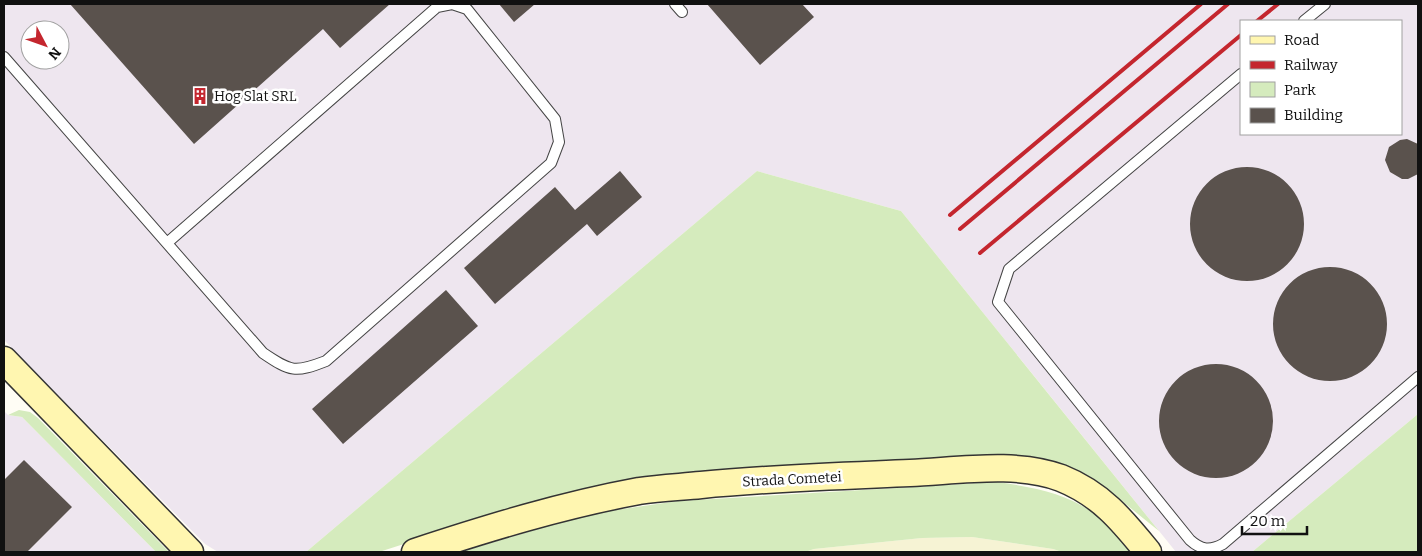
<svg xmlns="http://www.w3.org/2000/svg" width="1422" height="556" font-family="Bitter,serif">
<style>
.industrial{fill:#eee6ef;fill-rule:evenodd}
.farmland{fill:#f6f3d4}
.green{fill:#d5ebbd}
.building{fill:#5a524d}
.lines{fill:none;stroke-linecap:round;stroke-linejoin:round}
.lane-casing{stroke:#444;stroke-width:12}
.secondary-casing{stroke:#333;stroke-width:29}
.lane{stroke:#fff;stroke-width:10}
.secondary{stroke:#fff6b0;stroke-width:26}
.rail{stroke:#c4262e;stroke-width:4}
.labels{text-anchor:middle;stroke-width:5;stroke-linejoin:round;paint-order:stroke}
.poi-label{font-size:14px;fill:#111;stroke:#fff;text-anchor:start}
.street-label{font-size:14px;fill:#111;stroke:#fff}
</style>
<rect width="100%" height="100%" fill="#fffdf5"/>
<!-- industrial -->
<path class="industrial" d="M4 4H1418V414L1252 552H1176L901 211 757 171 306 552H218L205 544 4 340ZM1241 21H1401V134H1241ZM30 30H60V60H30Z
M4 411 8 415 22 417 156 552H4Z"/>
<!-- farmland -->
<path class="farmland" d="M972 537 1053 549 1062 552H805L814 549 922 538Z"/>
<!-- green -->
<path class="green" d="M757 171 901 211 1159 531 1097 481 1061 464 1021 455 934 459 432 535 379 552H306Z
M19 410 30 412 38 418 169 552H156L22 417 8 415Z
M1418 414V552H1252Z
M997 482C1059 491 1092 500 1132 552H1062L1053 549 972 537 922 538 814 549 805 552H461L588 514 678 501Z"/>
<!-- building -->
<path class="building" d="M70 4H390L340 48 323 29 194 144Z
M499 4H535L514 22Z
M707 4H802L814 17 760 65Z
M1407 139 1418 144V174L1408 179H1402L1390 172 1385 160 1389 147 1400 140Z
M1190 224a57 57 0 1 1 114 0a57 57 0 1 1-114 0Z
M620 171 642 197 597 236 587 224 495 304 464 268 555 187 575 210Z
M1273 324a57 57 0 1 1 114 0a57 57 0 1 1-114 0Z
M446 290 478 326 343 444 312 409Z
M1159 421a57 57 0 1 1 114 0a57 57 0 1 1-114 0Z
M24 460 72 507 27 552H4V480Z"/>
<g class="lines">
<!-- lane casing -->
<g class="lane-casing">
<path id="lane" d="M675 4 682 12
M1304 21 1325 4
M4 57 263 353C291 372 295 373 326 361L551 163 559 142 555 119 467 9 452 4 437 7 167 243
M1241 74 1009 269 998 302 1190 540C1201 550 1210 551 1223 544L1418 377"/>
</g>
<!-- secondary casing -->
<g class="secondary-casing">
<path id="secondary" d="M4 360 190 552
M415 552C488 528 563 505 639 491 660 488 681 487 701 485 771 478 840 476 910 473 957 471 1017 461 1061 478 1101 494 1122 520 1148 552"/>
</g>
<!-- lane -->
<use href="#lane" class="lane"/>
<!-- secondary -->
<use href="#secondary" class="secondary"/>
<!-- rail -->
<path class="rail" d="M1257 21 1278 4
M950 215 1201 4
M960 229 1228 4
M980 253 1241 35"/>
</g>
<!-- icons -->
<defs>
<g id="building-bare" transform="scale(1.35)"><path d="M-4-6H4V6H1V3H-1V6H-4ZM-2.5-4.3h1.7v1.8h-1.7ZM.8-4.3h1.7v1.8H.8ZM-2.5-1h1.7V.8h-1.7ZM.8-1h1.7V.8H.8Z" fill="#c4262e" stroke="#fff" stroke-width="2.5" paint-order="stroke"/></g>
</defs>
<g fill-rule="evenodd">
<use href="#building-bare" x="200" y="96"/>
</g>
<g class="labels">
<!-- poi labels -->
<g class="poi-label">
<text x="214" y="101">Hog Slat SRL</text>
</g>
<!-- street labels -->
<g class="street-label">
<text transform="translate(792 479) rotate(-3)" y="5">Strada Cometei</text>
</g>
</g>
<!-- border -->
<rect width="1422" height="556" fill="none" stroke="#111111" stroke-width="10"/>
<!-- legend -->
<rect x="1240" y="20" width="162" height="115" fill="#ffffff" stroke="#a0a0a0"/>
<rect x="1250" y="36" width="25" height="8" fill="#fff6b0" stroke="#a0a0a0"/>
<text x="1284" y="45" font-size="15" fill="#111111">Road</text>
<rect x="1250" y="61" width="25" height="8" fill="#c4262e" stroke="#a0a0a0"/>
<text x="1284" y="70" font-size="15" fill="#111111">Railway</text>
<rect x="1250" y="82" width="25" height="15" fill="#d5ebbd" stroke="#a0a0a0"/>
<text x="1284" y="95" font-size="15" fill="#111111">Park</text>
<rect x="1250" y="108" width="25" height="15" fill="#5a524d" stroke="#a0a0a0"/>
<text x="1284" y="120" font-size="15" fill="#111111">Building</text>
<!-- north arrow -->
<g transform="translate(45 45) rotate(131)"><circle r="24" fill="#ffffff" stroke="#a0a0a0"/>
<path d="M0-4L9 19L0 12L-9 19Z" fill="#c4262e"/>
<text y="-8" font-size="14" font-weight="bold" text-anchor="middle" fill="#111111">N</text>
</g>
<!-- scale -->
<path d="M1242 526v8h65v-8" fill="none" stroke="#111111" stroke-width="2.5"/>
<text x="1250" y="526" font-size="15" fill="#111111" stroke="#ffffff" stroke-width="4" paint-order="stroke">20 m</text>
</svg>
